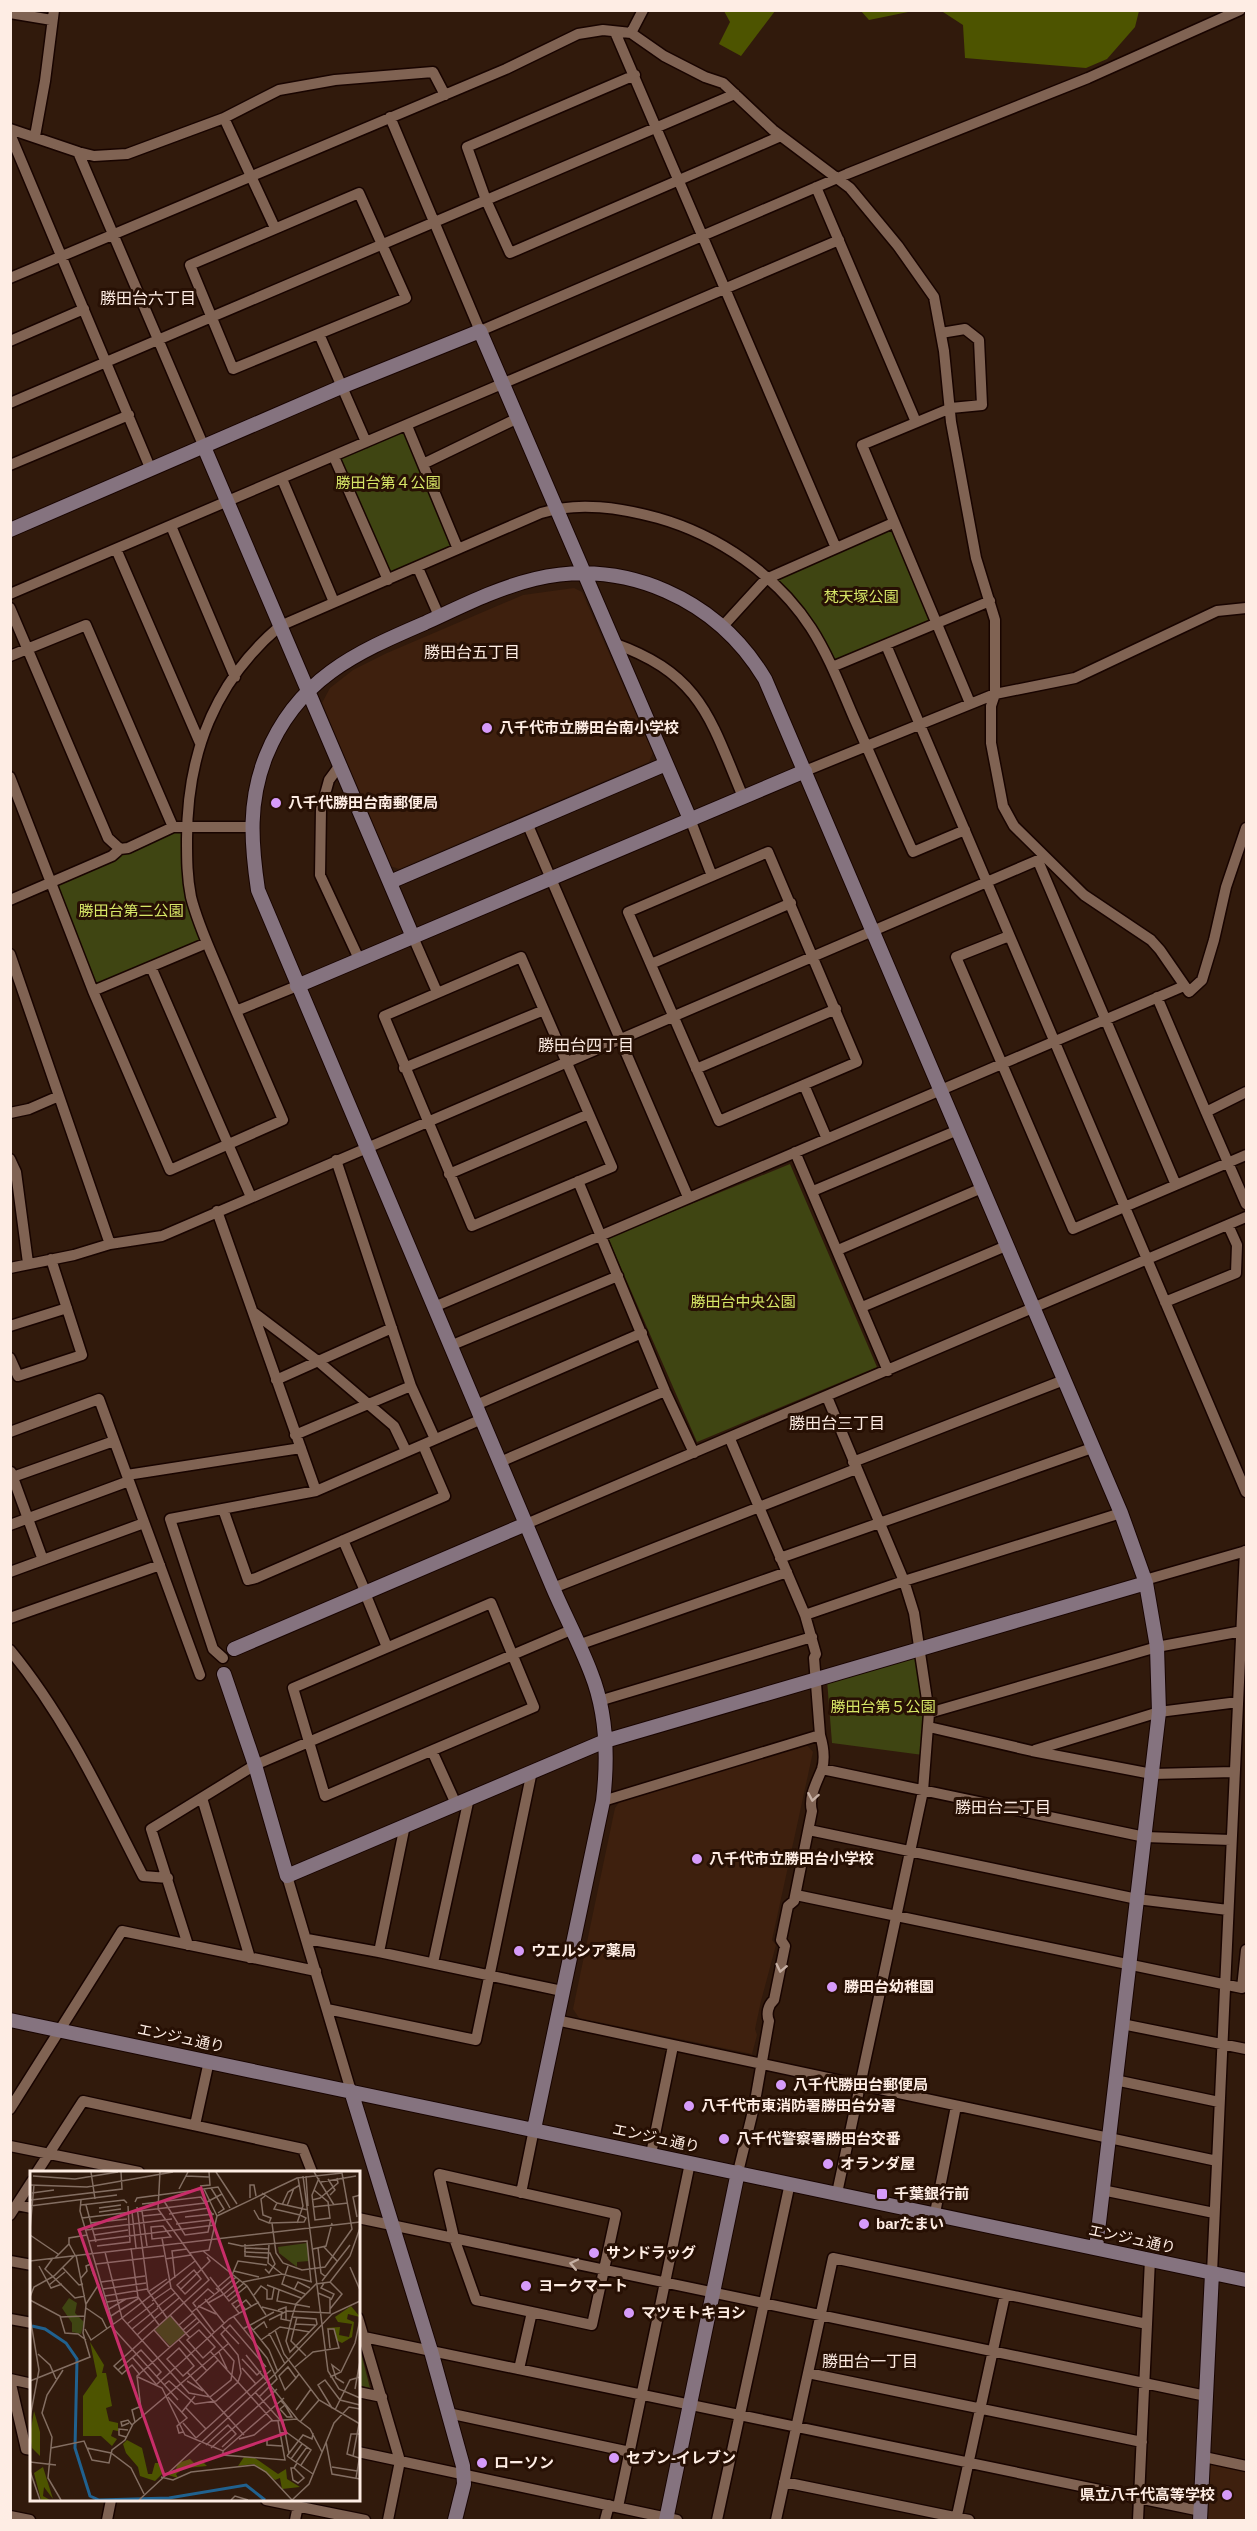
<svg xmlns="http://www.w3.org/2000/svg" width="1257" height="2531" font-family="Helvetica,'Noto Sans JP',sans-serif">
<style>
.built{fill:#3e200e}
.green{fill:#3f4512}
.forest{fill:#4d5400}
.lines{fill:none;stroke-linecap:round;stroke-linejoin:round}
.street-casing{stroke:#180400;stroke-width:13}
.secondary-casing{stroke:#180400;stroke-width:16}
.street{stroke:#806353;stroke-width:10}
.secondary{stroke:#85737f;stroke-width:14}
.oneway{stroke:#c5afa3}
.poi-dot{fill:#d69bfa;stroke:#271004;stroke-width:2}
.labels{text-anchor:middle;stroke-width:6;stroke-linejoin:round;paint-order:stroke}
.park-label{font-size:15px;fill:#d7e767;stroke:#271004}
.poi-label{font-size:15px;font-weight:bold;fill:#feede4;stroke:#271004;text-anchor:start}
.street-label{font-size:15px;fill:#feede4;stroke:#271004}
.neighbourhood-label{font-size:16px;fill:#feede4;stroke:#271004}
.inset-river{fill:none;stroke:#20618f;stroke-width:3}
.inset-road{fill:none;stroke:#836e62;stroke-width:1.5}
.view{fill:#c82d69;fill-opacity:0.15;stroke:#c82d69;stroke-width:3}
.inset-edge{fill:none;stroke:#feede4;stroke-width:3}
</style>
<rect width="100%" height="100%" fill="#311a0c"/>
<!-- built -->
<path class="built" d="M574 588 582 592 653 753 649 762 399 869 390 866 322 703 330 688 353 670 387 653 523 595Z
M807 1745 813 1752 772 1940 776 1945 761 2001 755 2029 757 2035 752 2054 579 2018 573 2009 615 1808 620 1801Z
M1212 2463 1246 2470V2520H1206L1209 2464Z"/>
<!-- green -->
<path class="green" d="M407 426 458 549 388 580 334 457Z
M891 529 931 622 833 663 772 579Z
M172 831 183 832 203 941 96 984 56 886 114 858 121 852 127 854Z
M790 1164 877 1367 697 1442 608 1238Z
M919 1651 927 1714 923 1755 832 1743 827 1680Z
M359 2345 370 2388 359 2385Z"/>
<!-- forest -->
<path class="forest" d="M724 11H775L741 56 719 44 730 22Z
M861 11H913L869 20Z
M914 11H1139L1135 27 1107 59 1086 68 965 58 963 25 943 12Z"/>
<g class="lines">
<!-- street casing -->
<g class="street-casing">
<path id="street" d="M10 13 52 20
M615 32 836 548
M631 33 643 10
M635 75 467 147 486 200 510 253 781 136
M390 117 480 331 847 174 1088 78 1240 10
M224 118 275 228
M10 129 78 152 94 156 127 154 224 118 279 90 335 80 433 72 445 95
M10 134 151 470
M35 136 45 81 54 10
M78 152 204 447
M816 187 916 422
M359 193 406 298 233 369 190 265Z
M10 278 506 69 578 34 603 30 631 33 664 56 705 77 723 83 773 130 850 188 898 246 934 297 944 351 951 422 976 558 995 620V694L991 706V743L1003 806 1014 826 1084 895 1151 940 1160 950 1189 992 1202 980 1214 940 1226 887 1246 828
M941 333 965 329 979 340 982 405 951 408 862 445 970 703
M319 334 366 442
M10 341 84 309
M10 403 735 94
M407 426 458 549
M334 457 388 580
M423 464 518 418
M10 465 129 415
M282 479 334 602
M171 526 235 677
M116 549 200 743
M418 568 439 616
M10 594 839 240
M10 608 108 838 120 849
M723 626 766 579 893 523
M613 643C701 674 710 718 743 797
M886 645 1246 1492
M10 656 86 625 173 827
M832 667 990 601
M340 765 329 780 321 809 320 875 359 959
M805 771 995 694 1075 678 1217 611 1246 608
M10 777 93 991 170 1170 283 1120C263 1073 242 1026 222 978 211 952 198 925 191 897 187 877 187 859 187 839 187 754 214 682 280 626L541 513C579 501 621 508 658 518 718 535 777 575 811 628 829 656 841 688 854 718 874 763 893 808 913 852L965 830
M690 819 712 876
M527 823 688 1197
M768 852 857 1062 719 1121 628 912Z
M1038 861 1176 1185
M10 900 112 856 120 849 128 848 173 827H251
M1009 936 956 957 1073 1229 1246 1155
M413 937 437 992
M10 954 110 1244
M521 957 612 1167 472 1226 384 1016Z
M651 964 791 903
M151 967 251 1197
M93 991 207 943
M1157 997 1206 1112 1246 1092
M236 1011 297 986
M404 1068 544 1010
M696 1069 836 1009
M804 1085 827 1139
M1206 1112 1246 1204
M10 1113 29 1109 59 1096
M795 1152 888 1371
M10 1159 16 1172 28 1263
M336 1160 411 1386 435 1439
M449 1174 589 1114
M578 1181 665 1391 694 1453
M813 1191 958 1130
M217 1211 316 1491
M838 1250 982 1188
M10 1268 74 1255 110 1244 162 1236 1045 857
M1165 1302 1236 1273 1237 1245 1228 1225
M434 1307 1184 986
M862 1307 1006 1246
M253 1312 319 1362 394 1426 406 1451
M10 1326 67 1308
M450 1346 618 1276
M10 1358 18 1376 82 1355 51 1259
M276 1380 392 1328
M827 1397 904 1581 914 1613 929 1713 923 1791 837 2193
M476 1405 642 1333
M10 1432 99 1399 200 1675
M295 1435 411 1386
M730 1439 805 1615 816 1654 814 1658 820 1735C823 1745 825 1759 822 1769 817 1782 808 1797 812 1811L794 1901 788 1906 781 1940 785 1946 774 2000C768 2005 766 2014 769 2021L754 2107 738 2172
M500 1462 665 1391
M853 1462 1064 1380
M11 1472 43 1560
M127 1475 301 1448
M10 1478 114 1441
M223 1509 248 1580 256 1578 445 1496 423 1445
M526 1524 1246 1217
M10 1525 129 1481
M343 1540 366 1593
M780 1558 1092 1448
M10 1572 144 1523
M1145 1580 1246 1551
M553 1588 856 1469
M365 1593 387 1647
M491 1603 534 1707 325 1796 293 1688Z
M805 1615 904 1581 1121 1513
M10 1618 160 1565
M578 1645 787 1572
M10 1650C66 1718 103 1798 143 1876L168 1878
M223 1658 213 1649 170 1519 316 1491 482 1419
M599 1701 812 1637
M929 1713 1157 1647 1242 1631
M929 1727 1032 1751 1152 1774 1234 1772
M1035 1750 1159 1712 1238 1702
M432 1751 456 1804
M822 1769 1145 1837 1231 1840
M202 1798 250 1958
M603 1801 820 1735
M809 1830 1137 1899 1228 1910
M287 1876 351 2091
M796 1895 1242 1988 1246 1950
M307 1939 379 1952 562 1991
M188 1945 151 1829 255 1765 571 1630
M379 1952 405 1825
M433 1963 469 1798
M327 2009 476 2040 532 1771
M556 2020 1217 2161
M1122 2024 1246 2049
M1115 2080 1219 2102
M10 2109 122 1931 316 1971
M195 2125 209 2061
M10 2146 139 2172
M651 2154 673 2046
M37 2172 83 2101 303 2149 312 2172
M439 2174 616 2214 592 2325 476 2300 454 2238Z
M1102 2190 1214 2213
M521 2193 534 2129
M17 2205 32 2208
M935 2213 956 2106
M10 2215 32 2181
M358 2218 1206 2396
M10 2261 32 2265
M1212 2273 1245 1551
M358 2318 400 2461 388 2520
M10 2319 32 2323
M364 2337 1201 2511
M519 2369 532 2312
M808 2373 1142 2442
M10 2379 32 2384
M10 2380 26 2449 32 2450
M358 2392 382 2397
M448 2413 630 2452
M358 2452 677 2520
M1204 2457 1246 2466
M784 2482 969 2520
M266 2500 365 2520
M618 2507 690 2163
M10 2516 30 2520
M107 2520 111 2500
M295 2520 298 2506
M605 2520 609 2505
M717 2520 790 2183
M776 2520 833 2258 1147 2324
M956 2520 1005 2295
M1138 2520 1150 2259"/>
</g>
<!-- secondary casing -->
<g class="secondary-casing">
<path id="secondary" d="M204 447 413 937
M10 530 341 387 480 331 690 819
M390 882 666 764
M297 986 805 771
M234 1649 526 1524
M224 1674 255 1765 287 1876 605 1741 1146 1583
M10 2020 1246 2280
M351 2091 431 2351 463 2466 464 2484 455 2520
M534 2129 603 1801C608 1759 607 1713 591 1673 580 1644 565 1616 553 1588L258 890C251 843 248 801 266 756 297 679 355 653 425 623 460 607 497 588 535 579 626 558 717 599 765 679L1121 1513 1146 1583 1157 1647 1159 1712 1096 2248
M666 2520 738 2172
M1200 2520 1212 2273"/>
</g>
<!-- street -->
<use href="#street" class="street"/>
<!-- secondary -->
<use href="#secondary" class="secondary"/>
</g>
<!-- one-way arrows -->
<defs><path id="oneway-chevron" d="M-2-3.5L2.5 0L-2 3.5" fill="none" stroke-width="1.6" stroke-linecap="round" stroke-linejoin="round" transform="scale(1.5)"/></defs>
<g class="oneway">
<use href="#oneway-chevron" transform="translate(813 1797) rotate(100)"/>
<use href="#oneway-chevron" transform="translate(781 1968) rotate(102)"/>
<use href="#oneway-chevron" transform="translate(574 2264) rotate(-168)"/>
</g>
<!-- markers -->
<g class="poi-dot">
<circle cx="487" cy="728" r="6"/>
<circle cx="276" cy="803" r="6"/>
<circle cx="697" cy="1859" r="6"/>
<circle cx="519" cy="1951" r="6"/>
<circle cx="832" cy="1987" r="6"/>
<circle cx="781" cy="2085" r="6"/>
<circle cx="689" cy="2106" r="6"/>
<circle cx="724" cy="2139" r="6"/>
<circle cx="828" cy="2164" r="6"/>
<rect x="876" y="2188" width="12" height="12" rx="3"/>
<circle cx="864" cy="2224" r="6"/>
<circle cx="594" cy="2253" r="6"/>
<circle cx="526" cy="2286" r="6"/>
<circle cx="629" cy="2313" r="6"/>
<circle cx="614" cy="2458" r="6"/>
<circle cx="482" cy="2463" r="6"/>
<circle cx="1227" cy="2495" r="6"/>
</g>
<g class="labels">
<!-- park labels -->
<g class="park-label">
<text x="388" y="488">勝田台第４公園</text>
<text x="861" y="602">梵天塚公園</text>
<text x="131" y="916">勝田台第二公園</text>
<text x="743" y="1307">勝田台中央公園</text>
<text x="883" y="1712">勝田台第５公園</text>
</g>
<!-- poi labels -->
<g class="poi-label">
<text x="499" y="733">八千代市立勝田台南小学校</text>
<text x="288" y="808">八千代勝田台南郵便局</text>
<text x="709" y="1864">八千代市立勝田台小学校</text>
<text x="531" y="1956">ウエルシア薬局</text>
<text x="844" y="1992">勝田台幼稚園</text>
<text x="793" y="2090">八千代勝田台郵便局</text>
<text x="701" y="2111">八千代市東消防署勝田台分署</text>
<text x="736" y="2144">八千代警察署勝田台交番</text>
<text x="840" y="2169">オランダ屋</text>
<text x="894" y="2199">千葉銀行前</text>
<text x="876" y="2229">barたまい</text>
<text x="606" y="2258">サンドラッグ</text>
<text x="538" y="2291">ヨークマート</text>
<text x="641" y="2318">マツモトキヨシ</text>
<text x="626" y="2463">セブン-イレブン</text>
<text x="494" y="2468">ローソン</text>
<text x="1215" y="2500" text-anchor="end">県立八千代高等学校</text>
</g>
<!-- street labels -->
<g class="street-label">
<text transform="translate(181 2038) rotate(12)" y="5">エンジュ通り</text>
<text transform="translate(656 2138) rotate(12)" y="5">エンジュ通り</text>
<text transform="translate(1132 2239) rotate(12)" y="5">エンジュ通り</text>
</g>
<!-- neighbourhood labels -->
<g class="neighbourhood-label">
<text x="148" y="304">勝田台六丁目</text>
<text x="472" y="658">勝田台五丁目</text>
<text x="586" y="1051">勝田台四丁目</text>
<text x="837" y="1429">勝田台三丁目</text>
<text x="1003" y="1813">勝田台二丁目</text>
<text x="870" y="2367">勝田台一丁目</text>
</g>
</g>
<!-- overview -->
<g transform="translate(30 2171)">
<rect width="330" height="330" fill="#311a0c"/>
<path d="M277 72 279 90 267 91V96L249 82 248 76ZM39 127 47 132 45 142 54 151 51 163 42 161V152L32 137ZM140 145 155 162 140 175 125 159Z" fill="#3f4512"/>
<path d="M321 135 330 146 318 143 317 148 324 151 322 166 312 172 306 169 305 158 295 157 310 156 309 164 319 166 322 153 308 151 305 146ZM60 171 74 194 72 202H76L82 235 76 237 79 250 88 252V260L83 259 81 265 87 268 82 275 71 265H53V225L67 205ZM4 240 10 261V285L2 277 0 264ZM97 269 112 277 118 303H122L125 292H129L133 302 125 310 110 305 108 296 96 282 93 273ZM214 286 225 287 248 303 256 298 257 308 270 316 252 318 250 307 245 309 224 293 208 295ZM160 288 164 292 171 289 177 295 155 297 146 303 148 307 138 304 145 301 148 292ZM13 296 23 328 14 316 13 325 20 329H11L4 302Z" fill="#4d5400"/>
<path class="inset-river" d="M2 155 15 158 36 172 47 188 45 277 60 325 69 329 139 327 216 314 235 329"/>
<path class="inset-road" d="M61 1 65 28M186 1 207 33M284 1 304 34M3 5 45 8 88 1M156 5 179 6M273 5 298 200 309 218 330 227M276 5 278 35M298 8 305 19 300 24M291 11 326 5M0 14 57 16 143 1M170 15 180 14 179 1M181 17 194 38 188 42M149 18 158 1M284 19 298 31 300 47 285 49 282 24 289 7M2 22 24 19M232 22 247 32 278 39M235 25 231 28 233 44 241 47 239 52M220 27V14H224L226 25M1 29 92 18 91 1M51 29 50 40 83 153M282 29 290 27 308 12 307 7M105 31 107 27 188 16 200 37M112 33 171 26 182 43 178 61 155 64 134 30M51 34 94 29 97 32M56 34 66 71M252 34 258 21 270 14M0 35 87 24M257 35 264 17M107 36 118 120 137 147M283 36 318 32M69 37 91 34M224 39 229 48 239 52 274 51 276 47 270 44 244 38 247 32M112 40 117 75M69 41 91 38M102 41 106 77M139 43 179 37M113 45 132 43M187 45 267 7 312 2 322 58 295 96 272 99 253 92 246 82 242 52M155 46 184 43M327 46 323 26 330 24M52 47 175 32 192 23M60 52 97 48M267 52 273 35 268 7M146 53 180 49M133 55 141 66 122 68 121 56ZM0 59 4 14M56 59 142 48M0 64 28 83M64 64 98 59M59 70 185 54M198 72 212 75 277 70 281 111M39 73V67L57 64M215 73V85L238 87M239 73 238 92 252 103M67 75 100 71 98 35M294 76 307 90M101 77 108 126 129 154M215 77 239 78M288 77 291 102 296 106M283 78 296 75 302 52M173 80 217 115 236 144M75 81 92 147 159 222 180 226 201 209 204 190 141 117 132 67M214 81 240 82 245 93 239 102 235 98M159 82 179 79 187 45 174 18M57 83 64 105M23 87 15 98 45 127 55 125M25 87 39 73 45 84M135 88 161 84M0 90 330 51M66 93 134 85M9 95 21 117 32 113M258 95 252 113 275 123M320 96 330 119M33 97 49 114 53 113M164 99 171 108 155 123 147 114ZM204 100 229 106M202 104 208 90 237 94M24 105 44 85M180 106 199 130 217 115M51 107 57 100 56 95 61 93M145 107 142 80 157 78M292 110 320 74M71 111 115 105M213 111 252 103 282 111M300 111 312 123 300 138M294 112 291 117 304 123 301 129M19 114 35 101M237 114 271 127M188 116 202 104M73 118 116 112M150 119 180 90 177 86M191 119 206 106M249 119 247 130 280 136M264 119 268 111 280 117M118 121 137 108M194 123 210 109M224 124 231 115 237 119V128H242L244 117M75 125 117 118M0 126 4 116 24 105M197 126 214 112M175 128 194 152M0 129 30 145 35 162 48 163 56 169M122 130 141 117M77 131 108 126M178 132 194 123M56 133 69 113M168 135 186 143M127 136 145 122M166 136 163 132 178 118 184 123M232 136 252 141 251 148 261 150M56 137 72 148 77 158M166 137 184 161M206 137 216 129 221 135M79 138 96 128M248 139 256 136V149M162 141 189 120 186 117M209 142 202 133 208 129 215 138M140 144 160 167M81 145 109 127M203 145 237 187 247 208 229 226M0 146 9 199 0 247M30 146 55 145M262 146 256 170 260 181 287 153 286 148 262 146 266 133 286 113 300 111 320 85 330 57M267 146 261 170 276 185M92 147 165 90M124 148 149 127M239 149 257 140 300 142V127L288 122M97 153 124 132M265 153 285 154M149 154 163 142M191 154 209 173M219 154 239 179 248 201M81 155 148 229M55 158 61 169 92 147M102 158 128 137M213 158 244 141M124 159 140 177M153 159 167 147M169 159 185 176 173 187 157 169ZM223 159 234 151 237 157M245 159 254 183 289 229 330 253M239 162 255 193M107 164 124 149M149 169 177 200M231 169 250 156 280 161M149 177 164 195 153 205 137 188ZM180 180 243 250M189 181 197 198M8 183 20 194 26 208M216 184 268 249 280 258 292 281M102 186 126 213M212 188 227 204 231 200M265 196 283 181 309 177 304 158H298L300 177M212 197 226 213M88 199 111 179 131 201 127 205M310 200 302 194 306 207 314 212M157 201 214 264M110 204 102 194 92 203 84 195 179 109 128 38 130 1M108 206 132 217 155 264 193 280 254 227M300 206 311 201 325 172 330 149M266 207 258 196 249 205 255 219 266 207 269 203M0 210 60 186 53 162 56 134 46 84M157 210 173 220M166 210 188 189M126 214 199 148 229 131M134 214 139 210 165 233 186 230 208 211 211 202 208 184 191 163 200 154 236 196M325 218 330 190M225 221 251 250M138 226 157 247 147 255 149 262 153 261M251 230 255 234 262 246H257L250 238 255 234M156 237 176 258M302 237 288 214 295 209 310 229 330 234M266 239 281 218M305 239 320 209 330 206M152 241 165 225M112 246 107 205 170 150M253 250 259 282M105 251 102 239 109 236M270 251 289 229M99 252 92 255 91 251 98 249 102 254M153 252 166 267M329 253 323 285 329 287M250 262 256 261 281 279 271 294M96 266 89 264V258L98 259M166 267 241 199M209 268 224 264 241 250 267 248M237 269V274L252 275M296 271 302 303 330 308M176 274 198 254 206 263 192 276M21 277 54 270 57 277 81 282 101 297 114 323M57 277 62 289 79 292 82 279 95 269 103 253 199 172M181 277 247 218M193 280V284L255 289 248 250M257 285 273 264 282 268 283 262M257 285 283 303M323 285 317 283 321 263H330M261 288 272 273M0 291 26 294M266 291 277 276M302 296 327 300M264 297H261L263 309 268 312 274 307 264 297 267 292M0 300 10 329M131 306 143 309 161 301 224 294 236 301 262 329M326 307 330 283M31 329 18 307 22 266 12 242 17 224 33 199M109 329 244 204 302 143 330 130M201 329 205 325 218 329M262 329 279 313 304 252 319 236 330 238"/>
<path class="view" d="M171 17 256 262 134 304 49 59Z"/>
<rect width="330" height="330" class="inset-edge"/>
</g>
<!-- border -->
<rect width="1257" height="2531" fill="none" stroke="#feede4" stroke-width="24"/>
</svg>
